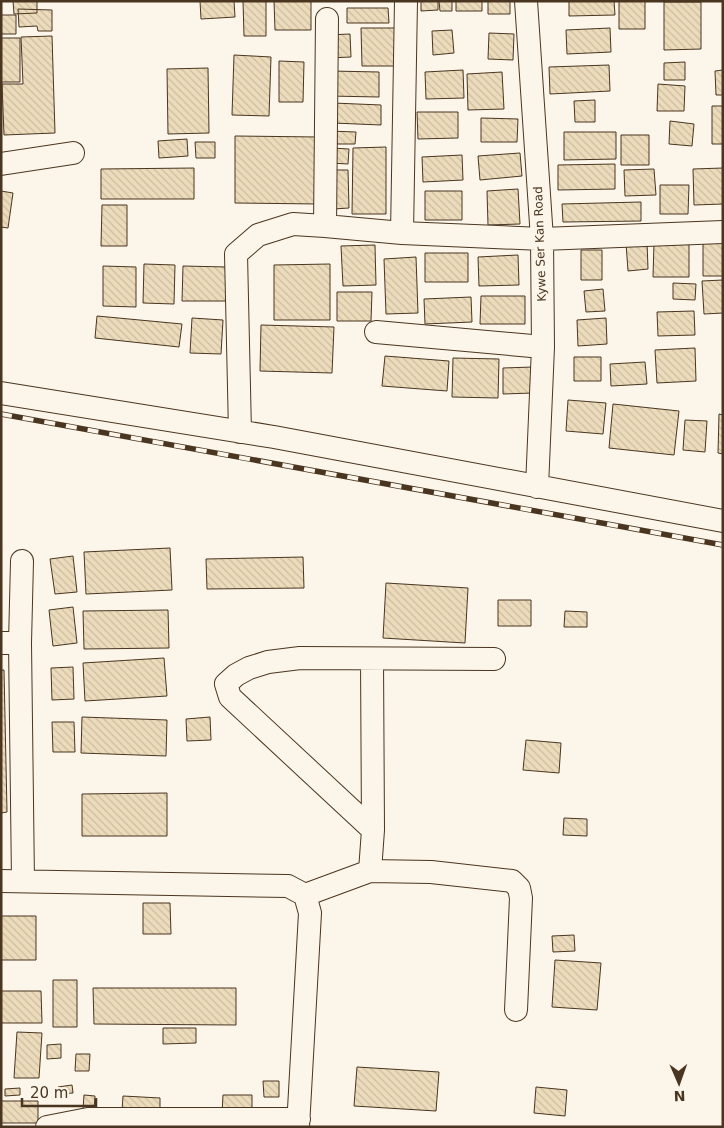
<svg xmlns="http://www.w3.org/2000/svg" width="724" height="1128" font-family="'DejaVu Sans',sans-serif">
<style>
.building{fill:url(#building-back-hatch);stroke:#4a3520}
.lines{fill:none;stroke-linecap:round;stroke-linejoin:round}
.street-casing{stroke:#4a3520;stroke-width:24}
.street{stroke:#fbf6e9;stroke-width:22}
.rail-casing{stroke:#4a3520;stroke-width:5.5}
.rail{stroke:#fbf6e9;stroke-width:4;stroke-dasharray:11;stroke-linecap:butt}
.labels{text-anchor:middle;stroke-width:4;stroke-linejoin:round;paint-order:stroke}
.street-label{font-size:12px;fill:#4a3520;stroke:#fbf6e9}
</style>
<defs>
<pattern id="building-back-hatch" width="6" height="6" patternUnits="userSpaceOnUse" patternTransform="scale(1.25)"><rect width="6" height="6" fill="#ecdcbc"/><path d="M-1 5l2 2M0 0l6 6M5-1l2 2" fill="none" stroke="#ccbda1"/></pattern>
</defs>
<rect width="100%" height="100%" fill="#fbf6e9"/>
<!-- building -->
<path class="building" d="M13 1H37V13L14 14Z
M200 1H234L235 17 201 19Z
M243 1H266V36H244Z
M274 1H311V30H275Z
M421 1H438V10L421 11Z
M439 1H452V11H440Z
M456 1H482V11H456Z
M488 1H510V14H488Z
M569 1H614L615 15 569 16Z
M619 1H645V29H619Z
M664 2H701V49L664 50Z
M347 8H388L389 23H347Z
M18 9 52 10V31H38L37 26 19 27Z
M1 15H16V34H1Z
M361 28H395V66H362Z
M610 28 611 52 567 54 566 30Z
M452 30 454 53 433 55 432 31Z
M489 33 514 34 513 60 488 59Z
M350 34 351 57 328 58 327 35Z
M52 36 55 133 4 135 2 84H23L21 37Z
M1 38H20V82H1Z
M234 55 271 57 269 116 232 115Z
M279 61 304 62 303 102H279Z
M685 62V80H664V63Z
M609 65 610 91 550 94 549 67Z
M208 68 209 133 168 134 167 69Z
M463 70 464 98 426 99 425 72Z
M723 70V95H716L715 71Z
M330 71 379 72V97L329 96Z
M502 72 504 109 468 110 467 74Z
M658 84 685 86 684 111H657Z
M595 100V122H575L574 101Z
M333 103 381 105V125L333 123Z
M712 106H723V144H712Z
M417 112H458V138L418 139Z
M481 118 518 119 517 142H481Z
M670 121 694 124 692 146 669 144Z
M328 131 356 132 355 144H327Z
M564 132H616V159L564 160Z
M621 135H649V165H621Z
M235 136 319 137V204L235 203Z
M187 139 188 156 159 158 158 141Z
M195 142H215V158H196Z
M386 147V214H352L353 148Z
M331 148 349 149 348 164 330 163Z
M520 153 522 176 480 180 478 156Z
M462 155 463 180 423 182 422 157Z
M615 164V189L558 190V165Z
M194 168V199H101V169Z
M723 168V204L694 205 693 169Z
M654 169 656 195 625 196 624 170Z
M333 170H348L349 208 333 209Z
M660 185H689L688 214H660Z
M518 189 520 224 488 225 487 191Z
M1 191 13 193 8 228 1 227Z
M425 191H462V220H425Z
M641 202V221L563 222 562 204Z
M102 205H127V246H101Z
M647 241 648 269 628 271 626 243Z
M703 242H723V276H703Z
M654 243H689V277H653Z
M375 245 376 285 343 286 341 246Z
M581 250H602V280H581Z
M425 253H468V282H425Z
M518 255 519 285 479 286 478 257Z
M416 257 418 313 386 314 384 259Z
M144 264 175 265 174 304 143 303Z
M330 264V320H274V265Z
M103 266 136 267V307L103 306Z
M183 266 227 267 226 301H182Z
M723 280V313L704 314 702 281Z
M673 283 696 284 695 300 673 299Z
M603 289 605 311 586 312 584 291Z
M337 292H372L371 321H337Z
M481 296H525V324H480Z
M471 297 472 322 425 324 424 299Z
M694 311 695 335 658 336 657 312Z
M97 316 182 324 179 347 95 338Z
M192 318 223 320 221 354 190 353Z
M606 318 607 344 578 346 577 320Z
M261 325 334 327 332 373 260 371Z
M695 348 696 381 657 383 655 350Z
M385 356 449 361 447 391 382 386Z
M574 357H601V381H574Z
M453 358 499 359 498 398 452 397Z
M645 362 647 384 611 386 610 364Z
M533 367V393L503 394V368Z
M568 400 606 403 603 434 566 431Z
M613 404 679 411 674 455 609 448Z
M719 414 723 415V454L718 453Z
M685 420 707 421 705 452 683 450Z
M170 548 172 590 86 594 84 552Z
M73 556 77 592 55 594 50 559Z
M303 557 304 588 207 589 206 559Z
M386 583 468 588 465 643 383 638Z
M498 600H531V626H498Z
M73 607 77 643 53 646 49 610Z
M168 610 169 648 84 649 83 611Z
M565 611 587 612V627H564Z
M164 658 167 696 85 701 83 663Z
M73 667 74 699 52 700 51 668Z
M1 670H4L7 812 1 813Z
M82 717 167 720 166 756 81 753Z
M210 717 211 740 187 741 186 719Z
M52 722H74L75 752H53Z
M526 740 561 743 559 773 523 770Z
M167 793V836H82V794Z
M564 818 587 819V836L563 835Z
M143 903H170L171 934H143Z
M1 916H36V960H1Z
M574 935 575 951 553 952 552 936Z
M555 960 601 963 597 1010 552 1007Z
M53 980H77V1027H53Z
M93 988H236V1025L94 1024Z
M1 991H41L42 1023H1Z
M163 1028H196V1043L163 1044Z
M17 1032 42 1033 39 1078H14Z
M61 1044V1058L47 1059V1045Z
M76 1054H90L89 1071H75Z
M357 1067 439 1072 436 1111 354 1106Z
M263 1081H279V1097H264Z
M72 1085 73 1093 59 1094 58 1087Z
M536 1087 567 1090 565 1116 534 1113Z
M20 1088V1095L5 1096V1089Z
M84 1095 95 1096 94 1110 83 1109Z
M223 1095H252V1114H222Z
M123 1096 160 1098V1112L122 1111Z
M1 1101H38V1123H1Z"/>
<g class="lines">
<!-- street casing -->
<g class="street-casing">
<path id="street" d="M526 1 542 239 543 347 537 487
M1 164 73 153
M325 226 327 19
M402 233 406 1
M376 332 543 347
M1 393 274 437 723 521
M240 432 236 254 258 235 293 224 325 226 402 233 542 239 723 232
M1 643H20L23 881
M20 643 22 561
M373 830 230 697 226 684 236 675 249 668 268 662 300 658 494 659
M370 871 373 830 372 659
M1 881 288 886 305 895 310 913 298 1127
M305 895 370 871 431 872 512 881 519 888 521 898 516 1010
M47 1127 88 1119H299"/>
</g>
<!-- street -->
<use href="#street" class="street"/>
<!-- rail casing -->
<g class="rail-casing">
<path id="rail" d="M1 414 723 545"/>
</g>
<!-- rail -->
<use href="#rail" class="rail"/>
</g>
<g class="labels">
<!-- street labels -->
<g class="street-label">
<text transform="translate(540 244) rotate(-92)" y="4">Kywe Ser Kan Road</text>
</g>
</g>
<!-- border -->
<rect width="724" height="1128" fill="none" stroke="#4a3520" stroke-width="5"/>
<!-- north arrow -->
<g transform="translate(679 1083) rotate(178)" stroke="#fbf6e9" stroke-width="4" paint-order="stroke">
<path d="M0-4L9 19L0 12L-9 19Z" fill="#4a3520"/>
<text y="-8" font-size="14" font-weight="bold" text-anchor="middle" fill="#4a3520">N</text>
</g>
<!-- scale -->
<path d="M22 1098v8h74v-8" fill="none" stroke="#4a3520" stroke-width="2.5"/>
<text x="30" y="1098" font-size="15" fill="#4a3520" stroke="#fbf6e9" stroke-width="4" paint-order="stroke">20 m</text>
</svg>
